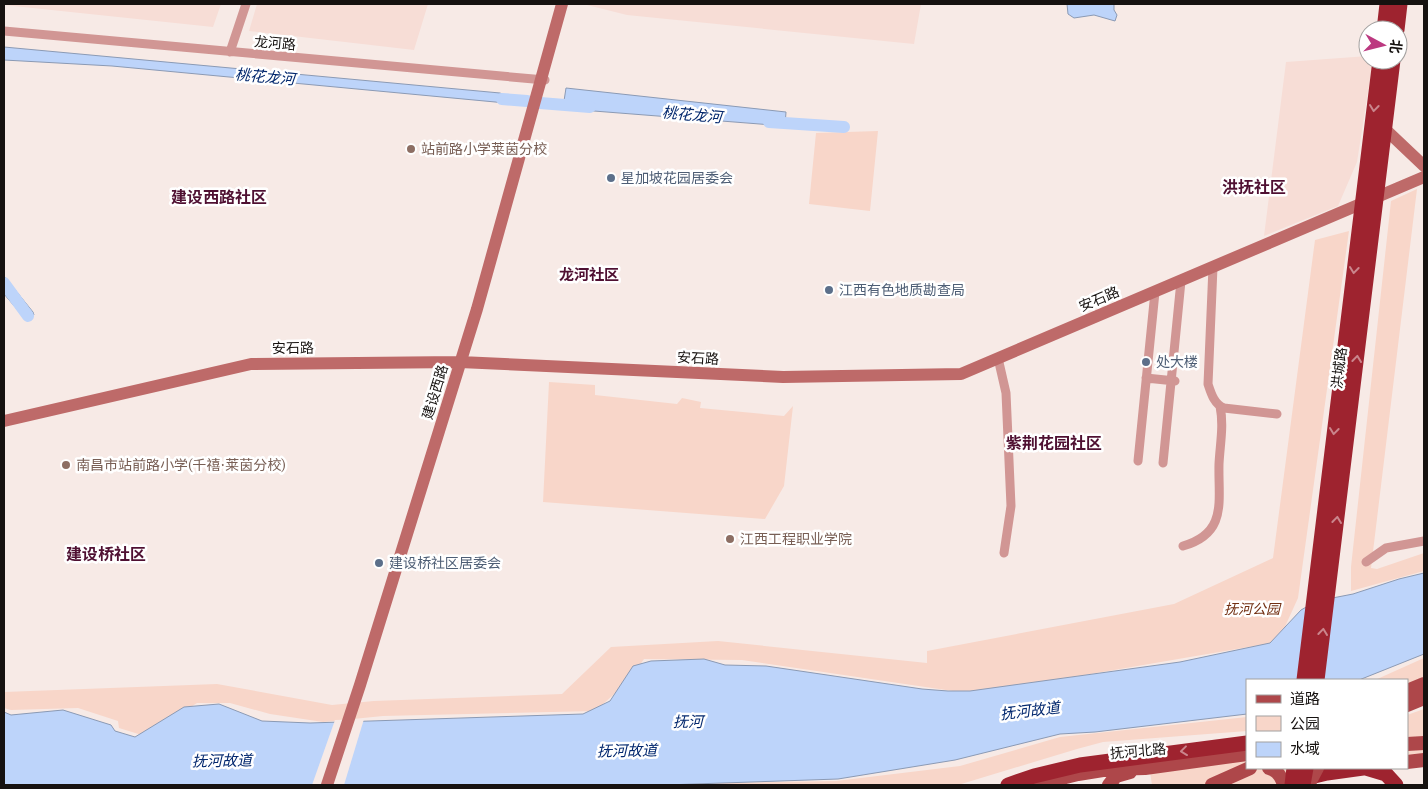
<svg xmlns="http://www.w3.org/2000/svg" width="1428" height="789" font-family="'IBM Plex Serif','Noto Sans SC',serif">
<style>
.commercial{fill:#f7ddd6}
.green{fill:#f8d6c9}
.water{fill:#bdd4fa;stroke:#8b9ab4}
.pier{fill:#f7eae6}
.lines{fill:none;stroke-linecap:round;stroke-linejoin:round}
.river{stroke:#bdd4fa;stroke-width:12}
.street{stroke:#d19694;stroke-width:9}
.secondary{stroke:#be6a69;stroke-width:12}
.primary{stroke:#ae474a;stroke-width:14}
.highway{stroke:#9e232f;stroke-width:15}
.primary-bridge{stroke:#ae474a;stroke-width:14}
.highway-bridge{stroke:#9e232f;stroke-width:15}
.oneway{stroke:#ca868d}
.education-dot{fill:#8d6e63;stroke:#fff;stroke-width:2}
.service-dot{fill:#5c6f8a;stroke:#fff;stroke-width:2}
.labels{text-anchor:middle;stroke-width:5;stroke-linejoin:round;paint-order:stroke}
.street-label{font-size:14px;fill:#161210;stroke:#fff}
.education-label{font-size:14px;fill:#785e54;stroke:#fff;text-anchor:start}
.service-label{font-size:14px;fill:#4e5e75;stroke:#fff;text-anchor:start}
.park-label{font-size:14px;font-style:italic;fill:#722f12;stroke:#fff}
.water-label{font-size:15px;font-style:italic;fill:#03286e;stroke:#fff}
.neighbourhood-label{font-size:15px;font-weight:bold;fill:#4f1032;stroke:#fff}
.quarter-label{font-size:16px;font-weight:bold;fill:#4f1032;stroke:#fff}
</style>
<rect width="100%" height="100%" fill="#f7eae6"/>
<!-- commercial -->
<path class="commercial" d="M4 4H221L213 27 4 5Z
M257 4H428L414 50 249 31Z
M583 4H921L914 44 627 15Z
M1368 56V60H1373L1357 162 1338 206 1264 236 1286 62Z"/>
<!-- green -->
<path class="green" d="M878 131 870 211 809 204 816 133Z
M1417 189 1371 568 1377 569 1424 553V571L1351 591V567L1391 201Z
M1349 231 1298 598 1278 642 973 694 742 660 644 659 628 682 595 711 383 716 323 722 270 714 230 703H197L145 736 119 728 118 721 78 708 11 710 4 708V692L217 684 332 705 374 701 562 694 611 647 718 641 927 663V651L1174 604 1273 558 1315 240Z
M549 382 595 385V395L677 404 682 398 701 402 700 408 784 416 793 406 784 486 765 519 543 502Z
M1424 658V681L1407 688V680H1375Z
M1424 709V756L1407 758V715Z
M1247 717V731L1103 742 1077 749 958 785H620L836 781 960 766 1060 737Z
M1247 759V768H1340L1279 785H1152L1150 772Z"/>
<!-- water -->
<path class="water" d="M1067 4H1114V10L1117 15 1115 21 1094 15 1074 18 1068 14Z
M4 47 500 93 527 105 112 66 4 60Z
M566 88 786 112 785 126 581 110 564 101Z
M4 276 33 312 34 315 21 314 4 294Z
M1424 573V654L1359 680H1247V714L1095 732 1060 734 955 760 838 779 665 785H4V712L11 715 63 710 111 725 115 731 135 737 184 707 219 704 262 721 310 723 583 714 610 701 633 666 651 661 704 659 725 665 766 666 922 689 948 691H970L1180 662 1270 643 1301 610 1317 601 1353 594 1399 579Z"/>
<!-- pier -->
<path class="pier" d="M364 719 344 785H312L335 720Z"/>
<g class="lines">
<!-- river -->
<path class="river" d="M502 99 527 101
M540 103 590 107
M769 122 844 127
M4 283 28 316"/>
<!-- street -->
<path class="street" d="M4 31 545 80
M230 52 246 4
M1213 267 1208 384C1211 393 1214 404 1224 408L1277 414
M998 358 1006 393 1011 506 1004 553
M1146 378 1175 381
M1138 461 1155 292
M1163 463 1181 281
M1183 546C1228 533 1218 501 1219 464 1220 444 1224 426 1220 406
M1366 562 1386 548 1424 541"/>
<!-- secondary -->
<path class="secondary" d="M1385 129 1424 166
M4 421 251 364 460 362 783 377 961 374 1424 177
M327 785 360 685 477 309 562 4"/>
<!-- primary -->
<path class="primary" d="M1407 691 1424 684
M1407 705 1424 698
M1407 744 1424 743
M1407 762 1424 760
M1033 785 1078 774 1109 769 1145 768 1247 754
M1109 785 1116 776 1130 772
M1212 785 1250 768"/>
<!-- highway -->
<path class="highway" d="M1384 30 1387 4
M1397 30 1400 4
M1304 680 1380 60
M1317 680 1393 60
M1366 768 1386 774 1396 785
M1302 779 1327 773 1363 768
M1008 785 1034 776 1080 765 1247 743"/>
<!-- primary-bridge -->
<path class="primary-bridge" d="M1269 768C1277 770 1282 778 1284 785
M1308 785 1317 768"/>
<!-- highway-bridge -->
<path class="highway-bridge" d="M1292 785 1294 768
M1303 785 1306 768"/>
</g>
<!-- one-way arrows -->
<defs><path id="oneway-chevron" d="M-2-3.5L2.5 0L-2 3.5" fill="none" stroke-width="1.6" stroke-linecap="round" stroke-linejoin="round" transform="scale(1.25)"/></defs>
<g class="oneway">
<use href="#oneway-chevron" transform="translate(1374 108) rotate(97)"/>
<use href="#oneway-chevron" transform="translate(1354 270) rotate(97)"/>
<use href="#oneway-chevron" transform="translate(1357 359) rotate(-83)"/>
<use href="#oneway-chevron" transform="translate(1334 431) rotate(97)"/>
<use href="#oneway-chevron" transform="translate(1337 520) rotate(-83)"/>
<use href="#oneway-chevron" transform="translate(1323 632) rotate(-83)"/>
<use href="#oneway-chevron" transform="translate(1184 751) rotate(173)"/>
</g>
<!-- markers -->
<g class="education-dot">
<circle cx="411" cy="149" r="5"/>
<circle cx="66" cy="465" r="5"/>
<circle cx="730" cy="539" r="5"/>
</g>
<g class="service-dot">
<circle cx="611" cy="178" r="5"/>
<circle cx="829" cy="290" r="5"/>
<circle cx="1146" cy="362" r="5"/>
<circle cx="379" cy="563" r="5"/>
</g>
<g class="labels">
<!-- street labels -->
<g class="street-label">
<text transform="translate(275 43) rotate(5)" y="5">龙河路</text>
<text transform="translate(1099 299) rotate(-23)" y="5">安石路</text>
<text transform="translate(293 348) rotate(-1)" y="5">安石路</text>
<text transform="translate(698 358) rotate(3)" y="5">安石路</text>
<text transform="translate(1339 368) rotate(-83)" y="5">洪城路</text>
<text transform="translate(435 392) rotate(-73)" y="5">建设西路</text>
<text transform="translate(1138 751) rotate(-5)" y="5">抚河北路</text>
</g>
<!-- education labels -->
<g class="education-label">
<text x="421" y="154">站前路小学莱茵分校</text>
<text x="76" y="470">南昌市站前路小学(千禧·莱茵分校)</text>
<text x="740" y="544">江西工程职业学院</text>
</g>
<!-- service labels -->
<g class="service-label">
<text x="621" y="183">星加坡花园居委会</text>
<text x="839" y="295">江西有色地质勘查局</text>
<text x="1156" y="367">处大楼</text>
<text x="389" y="568">建设桥社区居委会</text>
</g>
<!-- park labels -->
<g class="park-label">
<text x="1252" y="614">抚河公园</text>
</g>
<!-- water labels -->
<g class="water-label">
<text transform="translate(265 77) rotate(5)" y="5">桃花龙河</text>
<text transform="translate(692 115) rotate(5)" y="5">桃花龙河</text>
<text transform="translate(1030 711) rotate(-7)" y="5">抚河故道</text>
<text x="688" y="727">抚河</text>
<text transform="translate(627 751) rotate(-1)" y="5">抚河故道</text>
<text transform="translate(222 761) rotate(-1)" y="5">抚河故道</text>
</g>
<!-- neighbourhood labels -->
<g class="neighbourhood-label">
<text x="589" y="280">龙河社区</text>
</g>
<!-- quarter labels -->
<g class="quarter-label">
<text x="1254" y="193">洪抚社区</text>
<text x="219" y="203">建设西路社区</text>
<text x="1054" y="449">紫荆花园社区</text>
<text x="106" y="560">建设桥社区</text>
</g>
</g>
<!-- border -->
<rect width="1428" height="789" fill="none" stroke="#161210" stroke-width="10"/>
<!-- legend -->
<rect x="1246" y="679" width="162" height="90" fill="#ffffff" stroke="#a2a09f"/>
<rect x="1256" y="695" width="25" height="8" fill="#ae474a" stroke="#a2a09f"/>
<text x="1290" y="704" font-size="15" fill="#161210">道路</text>
<rect x="1256" y="716" width="25" height="15" fill="#f8d6c9" stroke="#a2a09f"/>
<text x="1290" y="729" font-size="15" fill="#161210">公园</text>
<rect x="1256" y="742" width="25" height="15" fill="#bdd4fa" stroke="#a2a09f"/>
<text x="1290" y="754" font-size="15" fill="#161210">水域</text>
<!-- north arrow -->
<g transform="translate(1383 45) rotate(97)"><circle r="24" fill="#ffffff" stroke="#a2a09f"/>
<path d="M0-4L9 19L0 12L-9 19Z" fill="#bc3980"/>
<text y="-8" font-size="14" font-weight="bold" text-anchor="middle" fill="#161210">北</text>
</g>
</svg>
